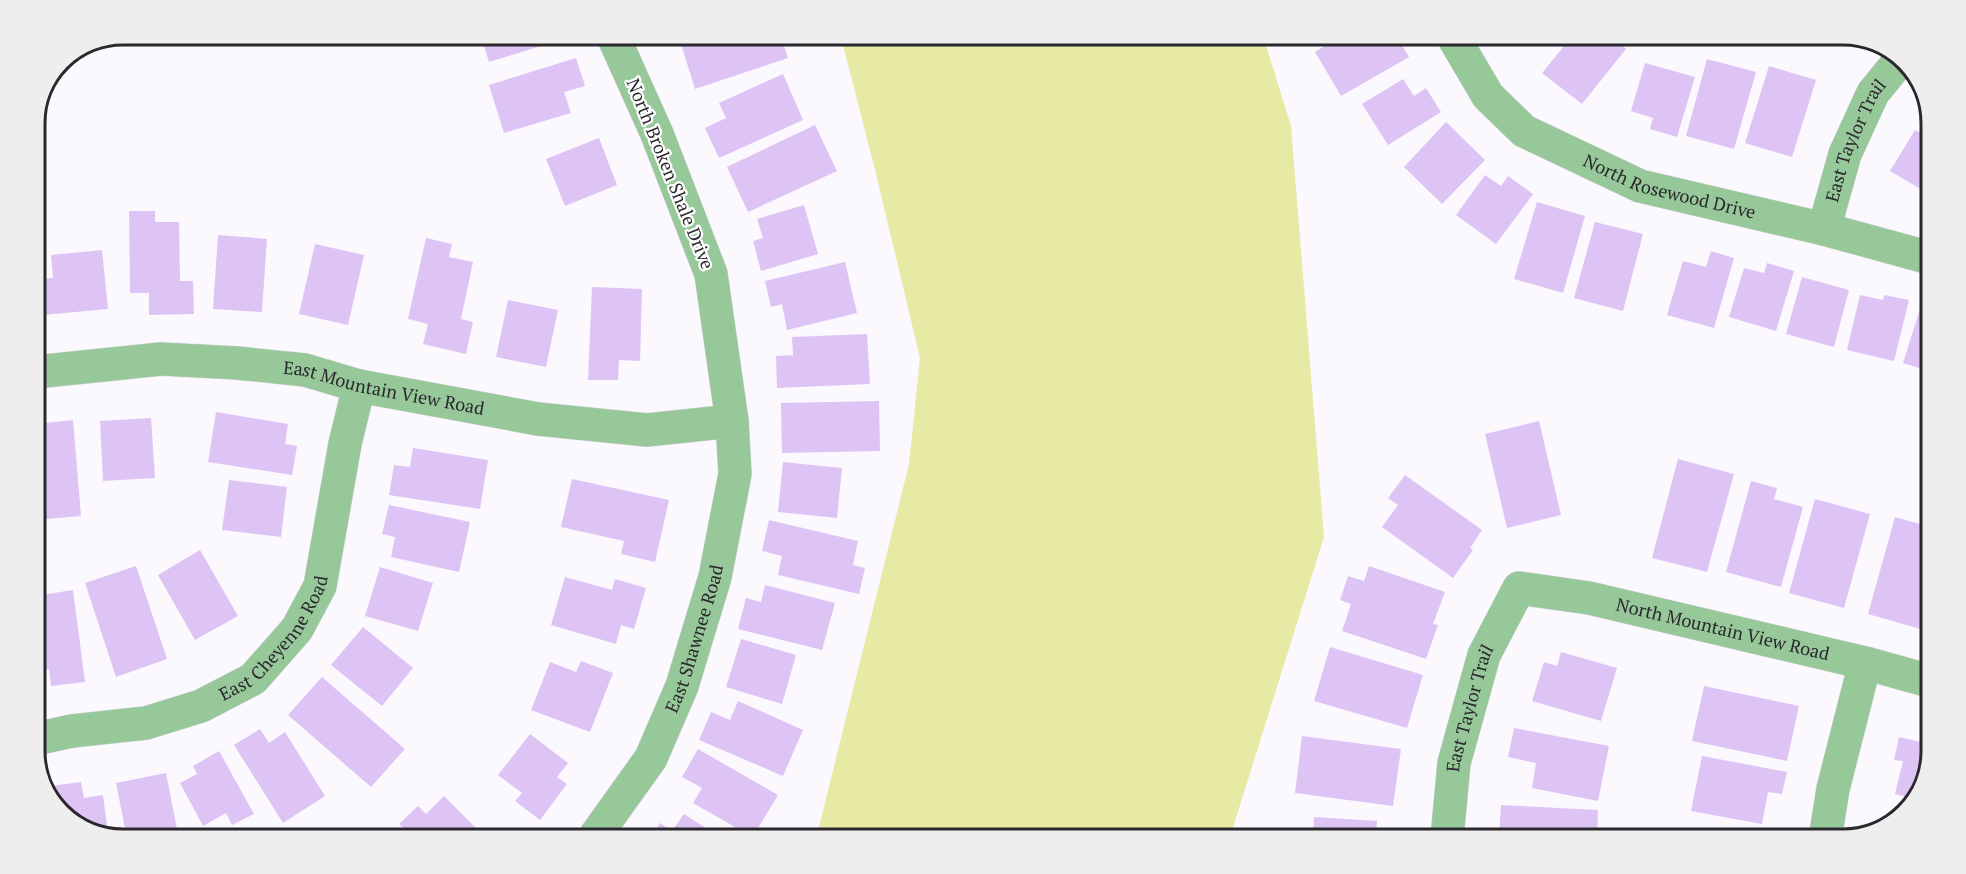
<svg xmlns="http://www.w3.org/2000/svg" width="1966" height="874" font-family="'PT Serif',serif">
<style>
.green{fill:#e6eaa5}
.building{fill:#ddc4f5}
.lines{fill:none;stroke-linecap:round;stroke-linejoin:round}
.minor-casing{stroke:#d6d3d8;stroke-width:34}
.minor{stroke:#97c89a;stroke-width:33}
.labels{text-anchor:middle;stroke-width:4.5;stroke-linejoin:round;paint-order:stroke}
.street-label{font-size:18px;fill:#2b282d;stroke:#fff}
.rim{fill:none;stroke:#2b282d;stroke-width:3}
</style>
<rect width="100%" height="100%" fill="#fbf8fe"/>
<!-- green -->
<path class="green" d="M841 37 1264 39 1291 126 1324 537 1230 837 817 835 909 464 920 358 876 174Z"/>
<!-- building -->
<path class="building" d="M481 36H570V37L489 62Z
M693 37H781L788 58 695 89 680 41Z
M1336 39 1399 40 1409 57 1341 96 1315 52Z
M1569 40H1615L1626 49 1582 104 1542 73Z
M576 58 585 86 564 92 571 113 504 133 489 85Z
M1707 59 1756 72 1734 149 1686 136Z
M1645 63 1695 77 1677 137 1650 129 1653 118 1631 111Z
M1769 66 1816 80 1792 157 1745 143Z
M783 74 803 120 719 158 705 128 726 118 719 103Z
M1403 79 1414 96 1426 88 1441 112 1388 145 1362 104Z
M1446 122 1485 160 1442 204 1404 167Z
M815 125 837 171 748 212 727 167Z
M1915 130 1931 139V195L1890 171Z
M599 138 617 185 565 206 546 159Z
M1485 175 1501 186 1508 176 1533 194 1496 244 1456 215Z
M1537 202 1585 216 1563 293 1514 279Z
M804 205 818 254 761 271 753 241 763 238 757 219Z
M129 211H155V222H179L180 281H193L194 314 149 315V293H130Z
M1595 222 1643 234 1623 311 1574 298Z
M218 235 267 239 262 312 213 309Z
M426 238 452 244 449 257 473 262 461 319 473 322 466 354 423 344 428 324 408 319Z
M315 244 364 255 348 325 299 314Z
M102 250 108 309 43 315 40 279 53 278 51 255Z
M1711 251 1734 258 1714 328 1667 315 1683 261 1706 267Z
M845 262 857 313 787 330 782 304 771 307 765 281Z
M1767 263 1794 271 1776 331 1729 317 1744 268 1764 273Z
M1802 277 1849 290 1834 347 1786 334Z
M592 287 642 289 640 361 619 360 618 380H588Z
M1860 295 1883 300 1884 295 1909 300 1894 361 1847 350Z
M508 300 558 310 546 367 496 357Z
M1921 306 1929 309V371L1903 363Z
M867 334 870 384 777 388 776 356 793 355 792 337Z
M879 401 880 451 782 453 781 403Z
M216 412 288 424 285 444 297 446 292 475 208 462Z
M151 418 155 478 103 481 100 421Z
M73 420 81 516 35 520V424Z
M1539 421 1561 515 1507 528 1485 434Z
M413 448 488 460 480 509 389 495 394 465 410 467Z
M1678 459 1734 474 1707 572 1652 558Z
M783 462 842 468 837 518 778 512Z
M1405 475 1482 530 1470 548 1473 550 1453 578 1382 527 1398 505 1388 498Z
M572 479 669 500 655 562 621 554 624 541 561 527Z
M229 480 287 487 281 537 222 530Z
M1751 481 1777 488 1774 499 1803 507 1781 587 1726 572Z
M1815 499 1870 514 1844 608 1789 593Z
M389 505 470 522 459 572 391 557 395 537 382 534Z
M1895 517 1927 526 1926 622 1924 630 1868 614Z
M769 520 858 541 853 565 865 568 859 594 778 575 782 556 762 551Z
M200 550 238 616 195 640 158 575Z
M136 566 167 659 116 677 85 583Z
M1369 566 1445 592 1433 624 1438 625 1426 659 1342 631 1351 604 1340 600 1348 576 1364 581Z
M380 567 433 583 418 631 365 616Z
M565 577 612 590 615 579 646 588 634 629 621 625 616 644 551 625Z
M765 585 835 603 822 650 738 629 746 598 761 602Z
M73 590 85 682 51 686 49 669 35 671V596Z
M363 627 413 668 382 706 331 665Z
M741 639 796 655 782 704 726 687Z
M1330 647 1423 675 1407 728 1314 701Z
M1561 652 1617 668 1601 721 1532 701 1544 662 1557 666Z
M581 661 613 673 590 732 531 710 550 662 576 672Z
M322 677 405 749 371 787 288 715Z
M1704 686 1799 706 1787 761 1692 741Z
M738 701 803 730 783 776 699 740 711 712 730 720Z
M1514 728 1609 746 1598 801 1532 788 1536 763 1508 757Z
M260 729 269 743 285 732 325 796 283 823 234 745Z
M530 734 568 763 557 777 567 784 540 820 515 801 522 793 498 775Z
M1302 736 1401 749 1393 806 1295 793Z
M1899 737 1925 743V785L1913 799 1895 794 1903 761 1894 760Z
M698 749 778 795 754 835H749L693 803 702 788 682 777Z
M219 751 254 814 232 825 226 813 203 826 180 783 197 774 193 766Z
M1702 756 1787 772 1782 794 1768 792 1762 824 1691 811Z
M166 773 177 829 159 833H126L116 783Z
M81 782 84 798 103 795 108 833H89L52 802 50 786Z
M444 796 482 834H409L399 824 418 806 426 814Z
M1501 805 1598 810 1597 839 1499 838Z
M684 814 717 835H653L660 823 672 831Z
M1883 816 1898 818 1892 825 1881 828Z
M1314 817 1377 821 1376 838 1313 837Z
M1677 829 1727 838V839H1675Z"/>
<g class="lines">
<!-- minor casing -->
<g class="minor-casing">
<g id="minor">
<path id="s1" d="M1455 40 1488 96 1524 131 1640 186 1824 229 1930 258"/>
<path id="s2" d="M1824 229 1845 154 1873 93 1900 60"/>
<path id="s3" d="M35 372 161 359 237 363 305 370 359 386 538 419 647 430 732 421"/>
<path id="s4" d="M35 739 72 731 146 723 201 706 253 679 297 629 320 586 345 444 359 386"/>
<path id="s5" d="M596 835 651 758 682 686 715 577 735 474 732 421 711 274 657 134 613 36"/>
<path id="s6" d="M1447 838 1454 763 1484 655 1519 588 1589 598 1865 663 1926 680"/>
<path d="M1825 839 1833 789 1865 663"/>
</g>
</g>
<!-- minor -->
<use href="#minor" class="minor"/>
</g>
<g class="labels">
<!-- street labels -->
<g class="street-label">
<text dy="6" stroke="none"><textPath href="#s2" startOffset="94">East Taylor Trail</textPath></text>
<text transform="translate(670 174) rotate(68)" y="6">North Broken Shale Drive</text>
<text dy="6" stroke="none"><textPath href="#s1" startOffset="272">North Rosewood Drive</textPath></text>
<text dy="6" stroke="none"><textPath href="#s3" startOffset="352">East Mountain View Road</textPath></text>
<text dy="6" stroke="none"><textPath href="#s6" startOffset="471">North Mountain View Road</textPath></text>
<text dy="6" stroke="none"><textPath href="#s4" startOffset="273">East Cheyenne Road</textPath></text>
<text dy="6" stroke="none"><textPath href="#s5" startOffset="222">East Shawnee Road</textPath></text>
<text dy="6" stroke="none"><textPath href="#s6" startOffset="132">East Taylor Trail</textPath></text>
</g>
</g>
<!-- crop -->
<path d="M0 0H1966V874H0ZM123 45H1843A78 78 0 0 1 1921 123V751A78 78 0 0 1 1843 829H123A78 78 0 0 1 45 751V123A78 78 0 0 1 123 45Z" fill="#eee" fill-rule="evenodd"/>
<path class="rim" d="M123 45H1843A78 78 0 0 1 1921 123V751A78 78 0 0 1 1843 829H123A78 78 0 0 1 45 751V123A78 78 0 0 1 123 45Z"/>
</svg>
